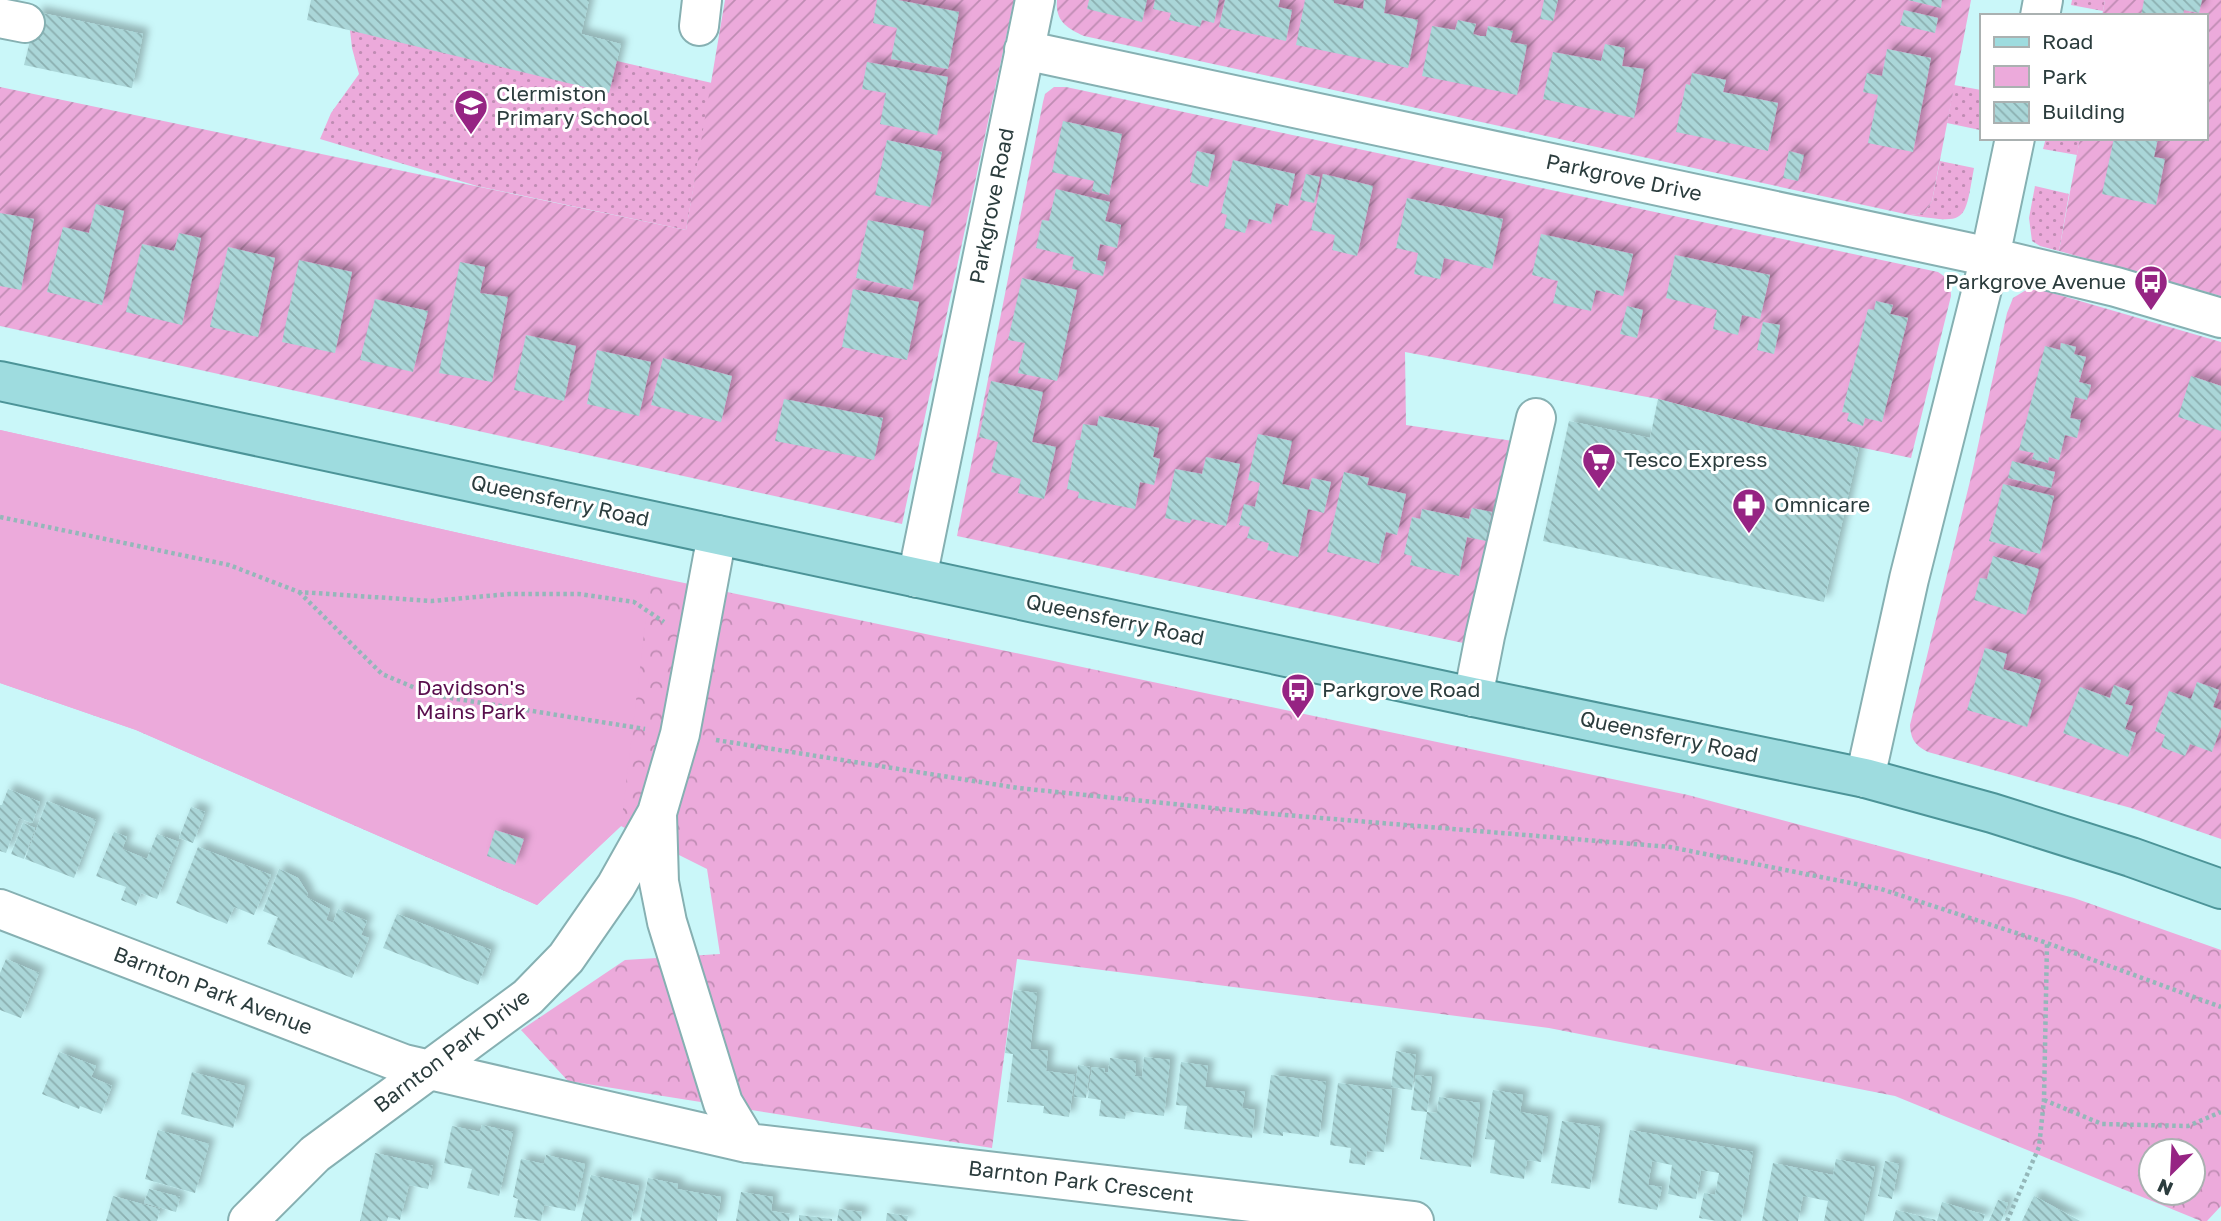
<svg xmlns="http://www.w3.org/2000/svg" width="2221" height="1221" font-family="'Golos Text',sans-serif">
<style>
.grass{fill:url(#grass-dots)}
.forest{fill:url(#forest-crowns);fill-rule:evenodd}
.park{fill:#ecaadb}
.garden{fill:url(#garden-furrows)}
.building{fill:url(#building-back-hatch);filter:url(#shadow)}
.lines{fill:none;stroke-linecap:round;stroke-linejoin:round}
.minor-casing{stroke:#86b0b2;stroke-width:42}
.major-casing{stroke:#4c9498;stroke-width:42}
.path{stroke:#94b7b9;stroke-width:4.5;stroke-dasharray:3.5 3.5;stroke-linecap:butt}
.minor{stroke:#fff;stroke-width:38}
.major{stroke:#9edcdf;stroke-width:38}
.labels{text-anchor:middle;stroke-width:6;stroke-linejoin:round;paint-order:stroke}
.poi-label{font-size:21px;fill:#2b3c3d;stroke:#fff;text-anchor:start}
.street-label{font-size:21px;fill:#2b3c3d;stroke:#fff}
.park-label{font-size:21px;fill:#590e4d;stroke:#fff}
</style>
<defs>
<pattern id="grass-dots" width="8" height="8" patternUnits="userSpaceOnUse" patternTransform="scale(1.75)"><rect width="8" height="8" fill="#ecaadb"/><path d="M2 2h.1M6 6h.1" fill="none" stroke="#bf8cb3" stroke-width="1.8" stroke-linecap="round"/></pattern>
<pattern id="forest-crowns" width="20" height="18" patternUnits="userSpaceOnUse" patternTransform="scale(1.75)"><rect width="20" height="18" fill="#ecaadb"/><path d="M2 6a3 3 0 1 1 6 0M12 15a3 3 0 1 1 6 0" fill="none" stroke="#bf8cb3"/></pattern>
<pattern id="garden-furrows" width="10" height="10" patternUnits="userSpaceOnUse" patternTransform="scale(1.75)"><rect width="10" height="10" fill="#ecaadb"/><path d="M-1 1l2-2M0 10L10 0M9 11l2-2" fill="none" stroke="#bf8cb3"/></pattern>
<pattern id="building-back-hatch" width="6" height="6" patternUnits="userSpaceOnUse" patternTransform="scale(1.75)"><rect width="6" height="6" fill="#aad6d8"/><path d="M-1 5l2 2M0 0l6 6M5-1l2 2" fill="none" stroke="#8bafb0"/></pattern>
<filter id="shadow"><feDropShadow dx="6" dy="-6" stdDeviation="3.5" flood-color="#0004"/></filter>
</defs>
<rect width="100%" height="100%" fill="#caf7f9"/>
<!-- grass -->
<path class="grass" d="M2072 0H2105L2103 11 2071 5Z
M350 30 617 61 712 83 686 230 477 186 320 139 331 113 359 74 352 48Z
M1954 85 1981 90 1980 130 1947 123Z
M2046 138H2080L2077 155 2043 149Z
M1940 161 1974 168C1964 223 1968 224 1910 215L1924 213 1932 201Z
M2035 186 2069 194 2059 251 2040 246 2032 241 2029 218Z"/>
<!-- forest -->
<path class="forest" d="M0 430 651 576 1688 795 2074 898 2221 950V1206L2207 1221H2201L1895 1096 1549 1028 1017 959 992 1148 568 1081 521 1030 625 960 720 954 707 869 621 826 537 905 136 730 0 683ZM2151 1151H2193V1193H2151Z"/>
<!-- park -->
<path class="park" d="M0 430 651 576 621 826 537 905 136 730 0 683Z"/>
<!-- garden -->
<path class="garden" d="M725 0H1014L902 524 0 326V87L686 230Z
M1057 0H1971L1932 201 1924 213 1910 215 1084 36C1067 28 1055 21 1057 0Z
M2105 0H2221V296L2059 251 2080 138H2205V16H2102Z
M1054 87H1066L1938 272C1948 278 1951 284 1951 296L1911 458 1759 426 1658 399 1405 352 1406 425 1513 441 1468 644 957 536 1043 102 1045 94Z
M2026 290H2042L2221 342V839L2131 808 1928 752C1915 745 1911 740 1910 725L1972 473 2007 313 2013 298Z"/>
<!-- building -->
<path class="building" d="M311 0H589L581 34 621 44 609 93 307 20Z
M877 0H898L959 12 948 69 891 59 897 28 873 23Z
M1089 0H1147L1142 22 1087 9Z
M1155 0H1219L1214 23 1202 20 1200 27 1169 20 1171 13 1153 9Z
M1225 0H1280L1278 7 1292 10 1286 41 1219 27Z
M1305 0H1334V3L1363 9 1364 0H1386L1384 13 1418 20 1408 68 1296 45Z
M1544 0H1558L1553 21 1540 19Z
M1908 0H1942L1941 8Z
M2144 0H2202L2199 13 2184 10 2183 16H2141Z
M1904 10 1938 18 1935 33 1900 25Z
M37 12 143 34 132 88 24 65Z
M1458 20 1476 24 1473 34 1480 36H1486L1488 26 1513 31 1510 42 1527 45 1517 95 1422 76 1432 26 1455 30Z
M1605 44 1625 48 1622 66 1644 69 1634 118 1543 99 1553 52 1601 61Z
M1887 49 1931 58 1913 152 1868 143 1878 95 1863 92 1867 73 1882 76Z
M867 62 948 77 937 135 880 124 886 93 862 89Z
M1692 73 1726 80 1723 92 1778 103 1768 151 1676 132 1686 84 1690 85Z
M1063 121 1122 134 1109 195 1092 191 1094 181 1052 172Z
M2114 138H2158L2154 157 2165 159 2156 205 2102 194Z
M887 140 942 152 930 207 875 195Z
M1197 151 1215 155 1208 187 1190 182Z
M1789 151 1804 155 1798 181 1783 178Z
M1233 160 1295 174 1288 206 1276 203 1271 224 1249 219 1245 233 1224 228 1227 215 1221 213Z
M1306 174 1320 177 1314 203 1300 200Z
M1323 174 1373 186 1357 256 1332 250 1335 235 1311 230Z
M1056 189 1110 202 1105 221 1121 225 1117 248 1100 244 1097 260 1106 262 1103 276 1072 269 1074 257 1036 248 1042 220 1049 221Z
M1407 198 1503 219 1492 269 1444 258 1440 279 1414 274 1418 253 1396 248Z
M96 204 124 211 102 305 47 292 63 227 89 233Z
M0 213 34 219 21 290 0 286Z
M868 220 924 231 912 290 856 278Z
M179 233 201 238 182 325 126 312 142 244 174 251Z
M1541 234 1633 254 1623 296 1596 290 1591 311 1553 303 1558 281 1532 275Z
M228 247 275 258 258 337 210 327Z
M1675 255 1770 275 1760 319 1742 315 1738 335 1713 329 1717 310 1666 298Z
M299 260 352 272 335 353 282 342Z
M460 262 485 267 480 293 508 297 492 382 439 373Z
M1022 278 1077 290 1057 381 1018 373 1025 343 1008 340Z
M853 289 919 302 907 360 842 347Z
M375 299 428 311 413 372 360 360Z
M1876 301 1893 305 1890 314 1908 318 1882 422 1865 418 1863 426 1847 421 1849 413 1842 412 1868 309 1874 310Z
M1627 306 1643 310 1637 338 1620 334Z
M1763 322 1780 325 1774 354 1757 350Z
M526 335 576 346 564 401 514 390Z
M2061 343 2076 347 2074 354 2086 357 2079 382 2091 385 2087 400 2075 397 2072 409 2070 418 2081 420 2077 438 2065 435 2059 460 2049 457 2048 463 2032 459 2034 453 2019 450 2045 346 2060 350Z
M597 350 651 362 639 416 587 404Z
M663 358 732 376 721 422 651 405Z
M2191 376 2221 386V431L2178 417Z
M991 381 1043 392 1032 442 1056 447 1044 499 1018 493 1021 479 991 472 998 442 979 437Z
M784 399 883 418 874 460 775 441Z
M1658 399 1759 426 1859 448 1824 602 1543 541 1569 421 1650 438Z
M1099 416 1159 428 1153 457 1160 459 1154 485 1140 482 1135 509 1078 498 1079 492 1067 489 1076 440H1080L1083 424 1097 426Z
M1258 434 1292 441 1282 484 1309 490 1312 478 1331 482 1324 513 1308 509 1298 557 1267 550 1269 543 1247 538 1250 527 1239 525 1244 504 1255 507 1260 483 1248 480Z
M1206 457 1240 464 1226 526 1192 519 1190 523 1165 518 1175 469 1202 474Z
M2012 461 2055 472 2051 488 2008 478Z
M1344 472 1369 478 1367 485 1406 494 1397 535 1386 532 1379 564 1327 552Z
M2003 484 2054 496 2040 554 1989 541Z
M1472 508 1492 512 1486 541 1467 537 1459 576 1410 565 1412 556 1404 554 1412 517 1420 519 1422 509 1469 519Z
M1993 556 2039 569 2026 615 1974 600 1980 578 1987 579Z
M1985 648 2007 654 2003 669 2041 680 2027 727 1967 710Z
M2197 682 2219 690 2213 707 2221 710V727L2212 752 2190 744 2185 756 2161 747 2165 735 2155 731 2169 691 2191 699Z
M2114 685 2130 691 2125 704 2133 706 2125 729 2136 733 2128 757 2063 733 2080 687 2110 698Z
M8 789 40 802 32 823 19 818 6 853 0 851V805H2Z
M47 801 96 820 74 878 25 859Z
M191 807 205 812 193 843 179 838Z
M23 823 35 828 24 859 11 854Z
M495 830 524 839 515 865 487 856Z
M114 832 127 837 122 849 147 859 157 834 179 842 157 899 141 893 136 906 121 900 126 887 96 876Z
M198 847 271 875 254 915 234 907 227 924 176 903Z
M279 869 298 878 308 894 306 897 330 909 326 920 333 923 338 909 367 921 361 935 369 938 352 978 267 944 278 917 263 911Z
M397 914 491 950 478 985 383 948Z
M6 959 39 973 21 1018 0 1010V973Z
M1014 990 1037 993 1030 1049 1048 1051 1046 1071 1075 1075 1069 1117 1043 1113 1044 1106 1007 1102 1013 1054 1005 1053Z
M1396 1051 1416 1055 1412 1090 1391 1087Z
M59 1052 96 1066 91 1077 112 1086 101 1114 80 1106 79 1109 42 1094Z
M1144 1057 1170 1060 1164 1116 1126 1111 1125 1119 1099 1116 1101 1100 1088 1098 1092 1067 1105 1069 1104 1073 1108 1072 1110 1058 1136 1061 1135 1076 1142 1077Z
M1181 1062 1208 1066 1205 1087 1245 1092 1242 1108 1255 1110 1252 1138 1184 1129 1187 1106 1176 1105Z
M1078 1065 1090 1067 1086 1098 1074 1097Z
M192 1072 245 1086 233 1128 181 1114Z
M1271 1075 1326 1082 1319 1137 1283 1132V1136L1263 1133Z
M1416 1075 1432 1077 1427 1112 1437 1113 1439 1097 1480 1103 1471 1167 1420 1159 1427 1112 1411 1110Z
M1338 1083 1392 1090 1384 1152 1367 1151 1365 1165 1349 1163 1351 1148 1330 1145Z
M1493 1090 1523 1095 1520 1112 1548 1117 1541 1162 1527 1160 1524 1179 1490 1173 1495 1140 1485 1139Z
M1562 1121 1600 1127 1590 1189 1551 1183Z
M482 1125 513 1132 499 1196 467 1188 472 1169 444 1163 452 1126 480 1132Z
M158 1130 209 1144 195 1193 145 1179Z
M1630 1130 1753 1152 1741 1221H1717L1699 1218 1704 1193 1715 1195 1719 1173 1701 1170 1696 1199 1683 1197 1668 1194 1672 1165 1652 1161 1648 1185 1662 1187 1657 1210 1618 1203Z
M375 1153 433 1166 428 1189 409 1185 400 1220 388 1217 387 1221H360Z
M546 1155 585 1164 575 1211 544 1205 541 1221 514 1217 518 1199 513 1197 521 1159 544 1164Z
M1836 1159 1875 1167 1864 1221H1824L1828 1201 1803 1196 1798 1221H1762L1773 1163 1833 1175Z
M1885 1161 1899 1164 1892 1199 1878 1196Z
M591 1175 639 1186 631 1221H581Z
M648 1178 678 1184 677 1189 721 1197 717 1221H640Z
M149 1189 180 1197 176 1212 144 1203Z
M741 1192 773 1197 771 1211 790 1214 789 1221H736Z
M113 1196 160 1209 157 1221H106Z
M2034 1196 2080 1221H2022Z
M1998 1200 2008 1203 2001 1221H1989Z
M1942 1202 1985 1215 1983 1221H1937Z
M839 1209 862 1212 861 1221H837Z
M1896 1210 1936 1220 1935 1221H1893Z
M887 1213 908 1216 907 1221H886Z
M799 1215 832 1219V1221H799Z"/>
<g class="lines">
<!-- minor casing -->
<g class="minor-casing">
<path id="minor" d="M2040 16 2043 0
M0 18 25 23
M699 26 702 0
M1024 50 1990 257 2116 287 2221 318
M917 578 1035 0
M1473 697 1485 636 1536 418
M1865 778 1909 579 1990 257 2015 138
M657 814 659 882 667 922 723 1103 747 1143
M0 909 404 1064 747 1143 1414 1221
M248 1221 315 1154 528 997 566 958 616 886 657 813 680 734 717 535"/>
</g>
<!-- major casing -->
<g class="major-casing">
<path id="major" d="M0 381 1473 697 1865 778 1992 813 2131 857 2221 889"/>
</g>
<!-- path -->
<path class="path" d="M0 517 229 565 299 592 432 601 509 594H579L634 602 664 622
M299 592 382 674 432 695 645 729
M716 740 1018 788 1261 813 1670 847 1881 889 2047 943 2221 1007
M2044 1100 2102 1124 2188 1126 2221 1112
M2007 1221 2039 1147 2044 1100 2047 943"/>
<!-- minor -->
<use href="#minor" class="minor"/>
<!-- major -->
<use href="#major" class="major"/>
</g>
<!-- icons -->
<defs>
<g id="school-pin" transform="scale(1.75)"><path d="M0 17L-7.5 6A9.5 9.5 0 1 1 7.5 6Z" fill="#962483" stroke="#fff"/><path d="M0-5L7-2L0 1L-7-2ZM-4 1L0 2.5L4 1V4Q0 6-4 4Z" fill="#fff"/></g>
<g id="bus-pin" transform="scale(1.75)"><path d="M0 17L-7.5 6A9.5 9.5 0 1 1 7.5 6Z" fill="#962483" stroke="#fff"/><path d="M-5-6H5V4H4V6H2V4H-2V6H-4V4H-5ZM-3.5-4V0h7V-4ZM-3.5 1.2v1.5H-2V1.2ZM2 1.2v1.5H3.5V1.2Z" fill="#fff"/></g>
<g id="supermarket-pin" transform="scale(1.75)"><path d="M0 17L-7.5 6A9.5 9.5 0 1 1 7.5 6Z" fill="#962483" stroke="#fff"/><path d="M-6-5.5h2.5l.6 2H6L4.5 2H-2.5L-4.4-4H-6ZM-1.5 3.2a1.3 1.3 0 1 0 .1 0ZM3 3.2a1.3 1.3 0 1 0 .1 0Z" fill="#fff"/></g>
<g id="pharmacy-pin" transform="scale(1.75)"><path d="M0 17L-7.5 6A9.5 9.5 0 1 1 7.5 6Z" fill="#962483" stroke="#fff"/><path d="M-2-6h4v4h4v4h-4v4h-4v-4h-4v-4h4Z" fill="#fff"/></g>
</defs>
<g fill-rule="evenodd">
<use href="#school-pin" x="471" y="106"/>
<use href="#bus-pin" x="2151" y="282"/>
<use href="#supermarket-pin" x="1599" y="460"/>
<use href="#pharmacy-pin" x="1749" y="505"/>
<use href="#bus-pin" x="1298" y="690"/>
</g>
<g class="labels">
<!-- poi labels -->
<g class="poi-label">
<text x="496" y="101">Clermiston<tspan x="496" dy="24">Primary School</tspan></text>
<text x="2126" y="289" text-anchor="end">Parkgrove Avenue</text>
<text x="1624" y="467">Tesco Express</text>
<text x="1774" y="512">Omnicare</text>
<text x="1322" y="697">Parkgrove Road</text>
</g>
<!-- street labels -->
<g class="street-label">
<text transform="translate(1624 178) rotate(12)" y="7">Parkgrove Drive</text>
<text transform="translate(992 206) rotate(-79)" y="7">Parkgrove Road</text>
<text transform="translate(560 501) rotate(12)" y="7">Queensferry Road</text>
<text transform="translate(1115 620) rotate(12)" y="7">Queensferry Road</text>
<text transform="translate(1669 737) rotate(12)" y="7">Queensferry Road</text>
<text transform="translate(213 991) rotate(21)" y="7">Barnton Park Avenue</text>
<text transform="translate(452 1051) rotate(-37)" y="7">Barnton Park Drive</text>
<text transform="translate(1081 1182) rotate(7)" y="7">Barnton Park Crescent</text>
</g>
<!-- park labels -->
<g class="park-label">
<text x="471" y="695">Davidson's<tspan x="471" dy="24">Mains Park</tspan></text>
</g>
</g>
<!-- legend -->
<rect x="1980" y="14" width="228" height="126" fill="#ffffff" stroke="#aab1b1" stroke-width="2"/>
<rect x="1994" y="37" width="35" height="10" fill="#9edcdf" stroke="#aab1b1" stroke-width="2"/>
<text x="2042" y="49" font-size="21" fill="#2b3c3d">Road</text>
<rect x="1994" y="66" width="35" height="21" fill="#ecaadb" stroke="#aab1b1" stroke-width="2"/>
<text x="2042" y="84" font-size="21" fill="#2b3c3d">Park</text>
<rect x="1994" y="102" width="35" height="21" fill="url(#building-back-hatch)" stroke="#aab1b1" stroke-width="2"/>
<text x="2042" y="119" font-size="21" fill="#2b3c3d">Building</text>
<!-- north arrow -->
<g transform="translate(2172 1172) rotate(204)"><circle r="33" fill="#ffffff" stroke="#aab1b1" stroke-width="2"/>
<path d="M0-5L12 26L0 18L-12 26Z" fill="#962483"/>
<text y="-10" font-size="19" font-weight="bold" text-anchor="middle" fill="#2b3c3d">N</text>
</g>
</svg>
